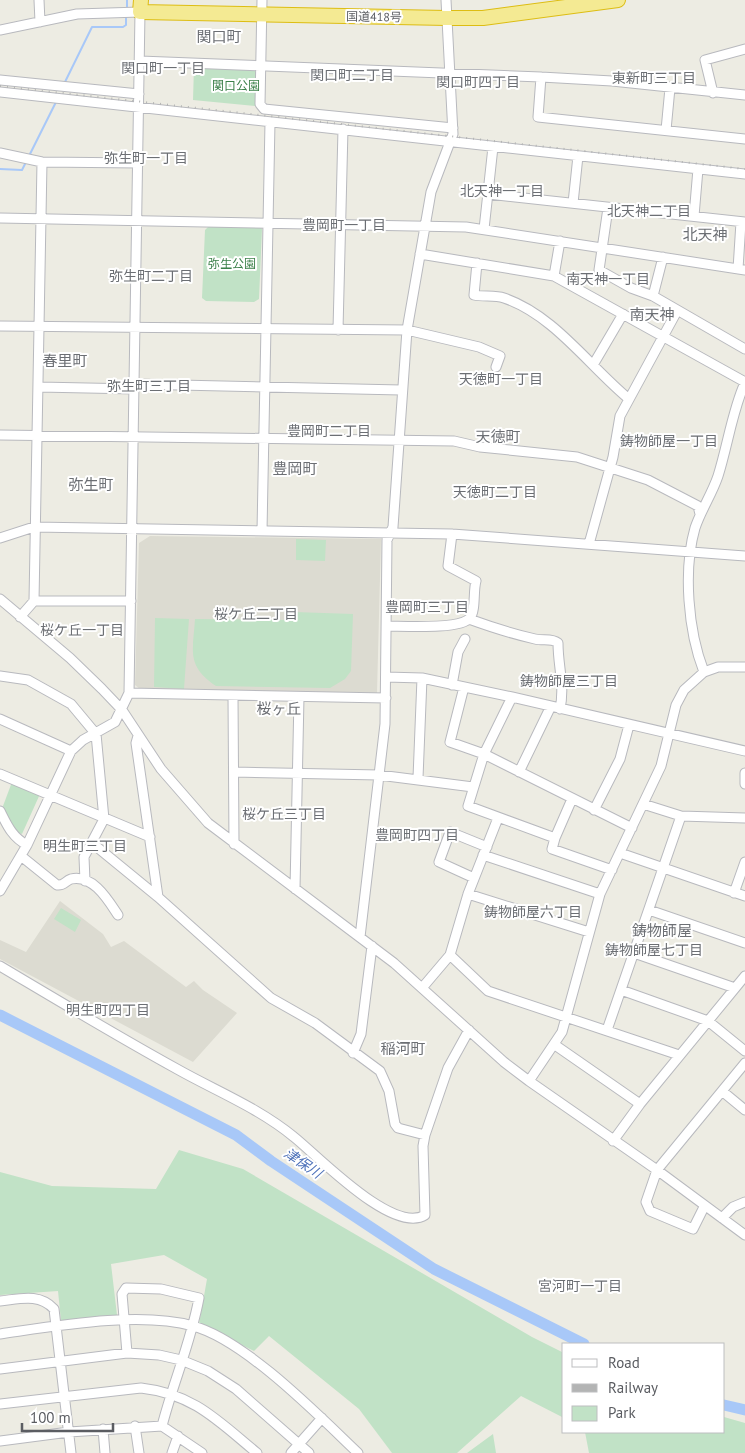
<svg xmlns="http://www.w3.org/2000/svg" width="745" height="1453" font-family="'PT Sans','Noto Sans JP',sans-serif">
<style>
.education{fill:#dcdbd1}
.green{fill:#c1e2c6}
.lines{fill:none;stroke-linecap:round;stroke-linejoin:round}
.stream{stroke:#a8c8f8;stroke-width:2}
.river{stroke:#a8c8f8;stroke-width:11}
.minor-casing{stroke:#b8b9be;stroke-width:11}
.highway-casing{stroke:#ddbd13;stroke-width:16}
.minor{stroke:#fff;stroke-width:9}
.highway{stroke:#f4ea93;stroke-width:14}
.rail{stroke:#b3b4b4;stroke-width:2;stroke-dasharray:1 6;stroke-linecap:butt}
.labels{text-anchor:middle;stroke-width:4;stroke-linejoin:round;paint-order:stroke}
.street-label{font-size:12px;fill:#5b5d62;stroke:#fff}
.park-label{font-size:12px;fill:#3c814a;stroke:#fff}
.neighbourhood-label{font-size:14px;fill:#6c6f74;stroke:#fff}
.water-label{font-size:14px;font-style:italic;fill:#4d71b9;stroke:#fff}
.quarter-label{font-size:15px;fill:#6c6f74;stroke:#fff}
</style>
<rect width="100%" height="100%" fill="#edece3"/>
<!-- education -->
<path class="education" d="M150 536 381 539 377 693 140 689 135 685 139 543Z
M60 901 103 934 111 947 124 941 186 987 194 981 203 990 237 1013 193 1062 0 959V940L26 952Z"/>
<!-- green -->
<path class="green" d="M194 66 257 67 255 106 193 100Z
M210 225H260L262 229 259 299 254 302 206 301 202 298 205 230Z
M296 539 326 540 325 561 296 560Z
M294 612 353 614 351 671 345 679 330 688 216 686C186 666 193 651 195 619L293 620Z
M155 618 189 619 184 689 154 687Z
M12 782 40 794 22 834 14 831 3 806Z
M61 908 81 920 75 932 54 919Z
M179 1150 243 1169 532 1337 564 1353V1418L521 1396 457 1453H392L359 1409 269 1336 254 1351 199 1324 207 1279 164 1255 111 1264 117 1315 61 1321 58 1291 0 1295V1172L52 1186 156 1189Z
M724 1417 745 1423V1453H589L585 1432H724Z
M493 1434 496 1453H467Z"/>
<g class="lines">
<!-- stream -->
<path class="stream" d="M127 10V0
M64 84 92 27H123L126 25V15
M29 156 56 102
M0 169 22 170 26 162"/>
<!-- river -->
<path class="river" d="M0 1015 236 1135 271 1161 434 1269 584 1344
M724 1405 745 1410"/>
<!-- minor casing -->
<g class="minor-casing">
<path id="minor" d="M39 0 40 22
M262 0 260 104 264 109 453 128
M0 30 77 14 140 12 129 693 115 722 83 740 71 751 27 845 0 891
M140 61 541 77 612 81 745 95
M541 77 538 117 745 139
M0 80 139 94
M0 92 745 174
M713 93 705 60 745 49
M666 130 670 88
M0 153 42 162 139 163
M488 194 745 222
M573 203 578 156
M608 208 599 270 631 288 653 296
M694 216 698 169
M0 218 466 227 745 270
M484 229 493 147
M420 254 554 276 745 382
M663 257 653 296 745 349
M477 263 474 295C483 297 495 295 504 298 554 315 589 366 629 399
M738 269 741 222
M554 276 560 241
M0 326 407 330 479 347 500 356 496 367
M338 330 343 129
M593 365 623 314
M135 384 401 390
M39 387 135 389
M0 435 454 441 480 447 577 457 648 480 698 506 700 514
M262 531 270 122
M0 538 34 527 452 534 745 556
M589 544 613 457 620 416 677 311
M0 599 70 658 102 689 122 710 161 769 208 823 394 963 504 1062 529 1081 657 1170 745 1235
M34 601H131
M20 617 34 601 42 162
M469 619C491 627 513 634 535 639 543 641 552 638 558 643 558 667 565 685 560 709
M386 626C403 626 460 630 470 618 476 610 473 591 476 581L448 566 452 534
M704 672C688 631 683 570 695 528 701 510 712 494 718 476 727 448 733 408 745 383
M0 676 28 680 71 704 96 734 104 819 84 857 85 881
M386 677 422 678 512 697 745 751
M452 685 458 652 465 639
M464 687 450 742 484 754 632 828
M129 693 386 698
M233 696 234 844
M512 697 484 754 468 806 555 838 572 799
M0 719 71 751
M138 736 136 743 158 897 271 998 315 1023 380 1071 389 1091 395 1124 398 1128 425 1135
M234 772 379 775 473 787
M519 772 551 706
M745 773V784
M0 774 150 837
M418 778 422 678
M643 804 681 816 745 818
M594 810 620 759 629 725
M0 811C7 825 12 837 27 845
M555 838 552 849 612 870
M92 843 158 897
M620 853 745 896
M483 855 600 894
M21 856 57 885C64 886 65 881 71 879 93 874 108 900 118 915
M474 878 439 862 450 832 487 847
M295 889 299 697
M734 893 745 862
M468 894 589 932
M649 910 745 943
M360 937 385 724 387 540 393 527 407 330 431 192 453 134 446 0
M634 953 735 988
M450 955 488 991 679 1055
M0 966C59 1001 117 1036 177 1069 216 1091 259 1108 294 1137 318 1156 393 1235 425 1215L423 1146 425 1135 448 1068 469 1030
M422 988 450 955 468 894 498 818
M621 990 708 1021 745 1051
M607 1030 681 816
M555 1045 640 1104
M353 1053 361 1034 372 946
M529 1081 562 1032 600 894 661 766 676 705 684 690 704 672 718 667H745
M722 1091 745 1110
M613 1141 640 1104 745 976
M704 1207 693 1229 650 1211 646 1202 657 1170 745 1063
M722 1218 733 1207 745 1202
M0 1301C20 1299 39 1293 54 1309L71 1453
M0 1334C56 1326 139 1311 193 1326 245 1340 319 1416 358 1453
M127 1353 122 1294 126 1288 161 1289 199 1298C191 1342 173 1383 162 1426
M0 1369 127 1353 159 1355 181 1360 208 1371 236 1389 309 1453
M0 1404 141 1388C194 1394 218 1421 257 1453
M135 1426 139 1453
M103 1429 105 1453
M0 1441 69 1432 162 1426 202 1453
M172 1453 178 1436
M291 1453 322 1418"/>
</g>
<!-- highway casing -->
<g class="highway-casing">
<path id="highway" d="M141 0 140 12 447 18H483L618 0"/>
</g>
<!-- minor -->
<use href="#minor" class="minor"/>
<!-- highway -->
<use href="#highway" class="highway"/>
<!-- rail -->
<path class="rail" d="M0 86 745 169"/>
</g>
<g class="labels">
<!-- street labels -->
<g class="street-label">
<text transform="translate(374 17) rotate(1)" y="4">国道418号</text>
</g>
<!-- park labels -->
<g class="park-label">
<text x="236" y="90">関口公園</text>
<text x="232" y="268">弥生公園</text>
</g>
<!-- neighbourhood labels -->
<g class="neighbourhood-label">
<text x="163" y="73">関口町一丁目</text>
<text x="352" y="80">関口町二丁目</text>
<text x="654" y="83">東新町三丁目</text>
<text x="478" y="87">関口町四丁目</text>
<text x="146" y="163">弥生町一丁目</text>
<text x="502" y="196">北天神一丁目</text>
<text x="649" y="216">北天神二丁目</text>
<text x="344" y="230">豊岡町一丁目</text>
<text x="151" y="281">弥生町二丁目</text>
<text x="608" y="284">南天神一丁目</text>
<text x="501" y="384">天徳町一丁目</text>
<text x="149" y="391">弥生町三丁目</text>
<text x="329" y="436">豊岡町二丁目</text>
<text x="669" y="446">鋳物師屋一丁目</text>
<text x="495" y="497">天徳町二丁目</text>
<text x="427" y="612">豊岡町三丁目</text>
<text x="256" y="619">桜ケ丘二丁目</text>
<text x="82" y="635">桜ケ丘一丁目</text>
<text x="569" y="686">鋳物師屋三丁目</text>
<text x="284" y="819">桜ケ丘三丁目</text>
<text x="417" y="840">豊岡町四丁目</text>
<text x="85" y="851">明生町三丁目</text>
<text x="533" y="917">鋳物師屋六丁目</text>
<text x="654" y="955">鋳物師屋七丁目</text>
<text x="108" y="1015">明生町四丁目</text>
<text x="580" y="1291">宮河町一丁目</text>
</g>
<!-- water labels -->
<g class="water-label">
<text transform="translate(303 1163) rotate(34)" y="5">津保川</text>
</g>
<!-- quarter labels -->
<g class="quarter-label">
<text x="219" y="42">関口町</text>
<text x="705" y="240">北天神</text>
<text x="652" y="320">南天神</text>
<text x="65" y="366">春里町</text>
<text x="498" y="442">天徳町</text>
<text x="295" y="474">豊岡町</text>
<text x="91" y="490">弥生町</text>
<text x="279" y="714">桜ヶ丘</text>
<text x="662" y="936">鋳物師屋</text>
<text x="403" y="1054">稲河町</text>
</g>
</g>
<!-- legend -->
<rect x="562" y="1343" width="162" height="90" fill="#ffffff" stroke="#bdbec0"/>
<rect x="572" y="1359" width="25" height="8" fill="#ffffff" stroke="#bdbec0"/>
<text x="608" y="1368" font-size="15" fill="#5b5d62">Road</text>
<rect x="572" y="1384" width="25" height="8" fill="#b3b4b4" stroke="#bdbec0"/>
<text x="608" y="1393" font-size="15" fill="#5b5d62">Railway</text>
<rect x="572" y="1406" width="25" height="15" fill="#c1e2c6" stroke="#bdbec0"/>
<text x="608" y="1418" font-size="15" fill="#5b5d62">Park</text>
<!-- scale -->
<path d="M22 1423v8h91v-8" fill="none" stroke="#5b5d62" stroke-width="2.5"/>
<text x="30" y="1423" font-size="15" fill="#5b5d62" stroke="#ffffff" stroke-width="4" paint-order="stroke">100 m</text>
</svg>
